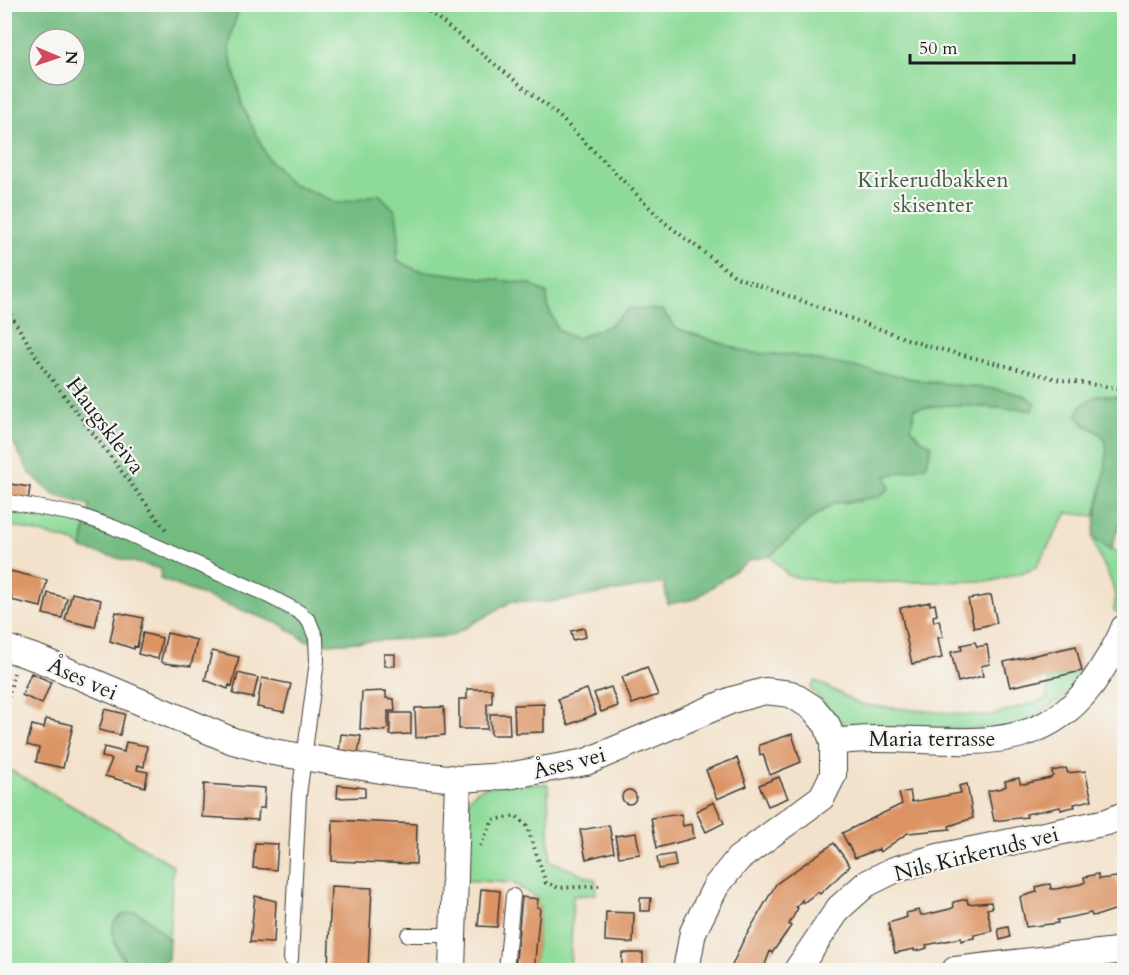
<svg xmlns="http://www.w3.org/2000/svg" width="1129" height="975" font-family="Cardo,serif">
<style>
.green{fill:#8edb99;stroke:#557c5a;stroke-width:1.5}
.forest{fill:#72bb81;stroke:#476c4e;stroke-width:1.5;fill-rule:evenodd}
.building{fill:#dc9465}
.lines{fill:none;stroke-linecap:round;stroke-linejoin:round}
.service-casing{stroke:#3c3a36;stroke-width:16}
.minor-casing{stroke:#3c3a36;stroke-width:28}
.path{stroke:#3c3a36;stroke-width:4;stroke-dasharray:1.5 4.5;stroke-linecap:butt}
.service{stroke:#fff;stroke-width:14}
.minor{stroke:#fff;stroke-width:26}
.labels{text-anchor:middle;stroke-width:4.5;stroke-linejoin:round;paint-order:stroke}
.park-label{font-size:22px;fill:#445f48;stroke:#f6f6f2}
.street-label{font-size:22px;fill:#1c1c1c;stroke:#f6f6f2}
</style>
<rect width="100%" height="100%" fill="#f6f6f2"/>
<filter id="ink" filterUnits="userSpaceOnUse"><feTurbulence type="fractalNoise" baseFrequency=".0167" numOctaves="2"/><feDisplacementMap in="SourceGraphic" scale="12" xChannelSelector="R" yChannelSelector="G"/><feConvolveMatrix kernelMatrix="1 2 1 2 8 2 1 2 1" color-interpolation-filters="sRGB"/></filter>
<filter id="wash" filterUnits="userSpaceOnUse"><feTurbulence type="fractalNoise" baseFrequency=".008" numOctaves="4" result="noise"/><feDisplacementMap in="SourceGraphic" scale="24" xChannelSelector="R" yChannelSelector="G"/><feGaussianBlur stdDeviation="1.35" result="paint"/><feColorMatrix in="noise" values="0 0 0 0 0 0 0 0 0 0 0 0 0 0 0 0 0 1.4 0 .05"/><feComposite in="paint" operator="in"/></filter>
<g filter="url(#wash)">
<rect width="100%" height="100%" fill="#f3e2cb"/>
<!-- green -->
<path class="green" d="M240 5H1124V398L1115 396 1083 425C1092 428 1101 432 1105 441 1113 456 1098 498 1095 516L1067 513 1035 569 992 581 836 583 789 576 770 556 812 518 834 503 859 502 886 476 926 466 920 439 911 428 915 408 950 405 1032 410 959 386 850 369 791 355 750 353 705 340 630 308 610 325 576 339 558 330 548 307 547 294 531 284 416 270 397 260 399 237 379 195 338 203 289 182 268 159 242 105 229 50 232 30Z
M5 509 86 522 82 549 75 542 5 524Z
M1093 538 1124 556V604L1120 615 1114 610C1120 582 1098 564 1093 538Z
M1082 671 1081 679 1060 700 1017 729H848L812 691 811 686 816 681 862 705 968 715H993L1047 699 1048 679Z
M5 767 173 865 169 940 159 932 155 925 113 940 119 954 132 970H12L5 964Z
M543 784 548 785 550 861 596 880V894L573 896 570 970H534L540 908 537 907 538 899 513 883 463 880 468 801C478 778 521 785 543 784Z"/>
<!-- forest -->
<path class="forest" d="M4 5H240L232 30 229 50 242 105 268 159 289 182 338 203 379 194 396 211 399 237 397 260 416 270 531 284 547 294 548 307 558 330 576 339 610 325 630 308 662 310 676 328 750 353 791 355 929 382 1003 390 1025 396 1036 403 1032 410 950 405 915 408 911 428 920 439 932 445 926 466 886 476 890 488 879 497 834 503 812 518 770 556 750 560 695 599 668 604 664 583 550 602 512 601 451 636 327 644 305 640 282 625 160 579 161 569 82 549 90 505 54 495 29 472 5 427ZM39 39H75V75H39Z
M1099 395 1124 398V509L1111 550 1093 538C1094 516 1112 454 1105 441 1100 429 1085 427 1077 417 1078 404 1088 400 1099 395Z
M137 912 148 919 169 940 168 959 161 964 159 970H132C118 951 94 915 137 912Z"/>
<g id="blocks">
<!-- building -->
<path class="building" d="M9 484 30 487 28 501 7 497Z
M10 571 47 580 41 607 11 600 12 596 5 594Z
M48 593 67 598 62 618 43 614Z
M72 593 101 600 95 627 65 620Z
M991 595 997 623 974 628 968 599Z
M930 602V605L935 604 937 615 933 616 934 622 939 620 943 637 938 638 942 658 912 664 900 608Z
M116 612 143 618 137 647 134 646V649L110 641Z
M584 628 586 637 573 640 571 631Z
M143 633 162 638 158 659 138 654Z
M167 633 197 640 191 666 163 663 161 660Z
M975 642 977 647 987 645 990 664 981 666 983 676 958 682 951 652 962 650 961 645Z
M1076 646 1082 671 1010 687 1004 662Z
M212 651 239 657 232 686 229 685 228 689 205 680Z
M384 654H395V666H384Z
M647 667 658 695 632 704 622 677Z
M31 673 51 682 42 704 22 695Z
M238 673 258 678 253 698 233 694Z
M262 678 291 684 284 712 257 707Z
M611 687 618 706 601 712 594 693Z
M467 689H492V703L487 704V729H459V699H467Z
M587 689 596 714 568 725 558 699Z
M386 691V698L394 699 395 711H388V728L385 731 360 729 362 692Z
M544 704V732L515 733 514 705Z
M444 707 445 735 416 738 415 708Z
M105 709 125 714 120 735 99 730Z
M390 713H411V734L390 735Z
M490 714H509L510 735H491Z
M46 719 73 725 63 768 36 762 39 748 27 745 32 725 44 728Z
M341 734 361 736 358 754 339 752Z
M792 734 801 762 770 775 763 754 760 755 759 745Z
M126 742 147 746 144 767 138 765 137 770 148 772 145 787 105 776 112 759 102 757 104 747 124 752Z
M737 758 747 786 717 799 706 770Z
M1066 768 1068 773 1085 771 1092 800 1074 804 1075 807 1068 808 1061 810 1060 807 1026 814 1027 817 994 821 988 791 1002 788 1006 786 1005 781 1019 778 1020 783 1024 784 1050 778 1053 776 1052 771Z
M779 777 788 798 768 806 759 785Z
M204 784 265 788 264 808H259L258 820 202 817Z
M967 784 973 818 949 826 950 829 908 833 880 852 879 849 855 858 842 833 902 804 899 793 910 791 912 802 961 793 959 786Z
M338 785 365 788V797L337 798Z
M622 797a7 7 0 1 1 14 0a7 7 0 1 1-14 0Z
M714 802 724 823 706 832 696 811Z
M681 814 683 826 692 824 694 838 657 848 651 818Z
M333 820 417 824 416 864 332 861Z
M609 825 614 852 586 859 580 830Z
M636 833 640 854 619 857 615 836Z
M255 843 278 844 276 870 253 868Z
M834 843 850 866 820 894 818 892 803 903 802 900 796 907 798 908 789 924 791 926 772 953 770 951 763 970H730L742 943 776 884Z
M674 854 676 866 659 869 657 857Z
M1098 874 1099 879 1117 877 1123 907 1099 915 1092 916 1091 913 1057 920 1058 923 1026 927 1020 897 1037 892 1036 887 1043 885 1050 884 1051 889H1056L1081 884 1085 882 1084 877Z
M331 886 372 888 368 970H328Z
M481 889 500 891 497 927 478 926Z
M255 896 276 901 274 943 250 942Z
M522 897 538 899 537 907 540 908 534 970H515Z
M640 898H651L650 911H640Z
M967 899 968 904 991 902 992 908 987 909 992 931 974 935V938L968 939 961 941V938L926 945 927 948 921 950 914 951V949L895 953 888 923 902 919 907 917 906 913 919 910 921 915H925L950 909 954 907 953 902Z
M606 912 634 913 633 943 605 941Z
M1008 927 1010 937 1000 940 998 929Z
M622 953H643V970H622Z"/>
</g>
</g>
<g filter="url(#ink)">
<use href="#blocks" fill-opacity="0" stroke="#3c3a36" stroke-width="1.5"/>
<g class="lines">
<!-- service casing -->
<g class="service-casing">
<path id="service" d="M4 501 79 515 113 527 263 593 299 612 309 621 316 638 317 661 299 795 291 959
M408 935H453
M506 970 513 896"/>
</g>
<!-- minor casing -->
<g class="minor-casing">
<path id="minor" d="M4 647 39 659 233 741 273 752 399 773 458 779 507 776 586 762 732 700 765 691 791 694 813 708 827 725 833 742V775L822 797 738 859 716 886 693 932 686 970
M833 742C931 727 1035 777 1100 672 1108 658 1119 644 1124 628
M452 970 458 779
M797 970 839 908 866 884 894 870 938 857 1107 822 1124 815
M955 970 1124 950"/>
</g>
<!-- path -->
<path class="path" d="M420 4 559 116 664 222 736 277 924 345 1061 380 1124 389
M4 304 44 369 166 530
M4 715 14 673
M480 846 493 820 516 816 527 826 546 883 559 888 600 886"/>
<!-- service -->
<use href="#service" class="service"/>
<!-- minor -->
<use href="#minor" class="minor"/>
</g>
</g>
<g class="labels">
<!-- park labels -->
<g class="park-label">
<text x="933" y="187">Kirkerudbakken<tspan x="933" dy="25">skisenter</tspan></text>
</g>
<!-- street labels -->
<g class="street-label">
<text transform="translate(106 425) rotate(53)" y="8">Haugskleiva</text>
<text transform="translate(83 678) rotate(24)" y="8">Åses vei</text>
<text x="932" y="746">Maria terrasse</text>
<text transform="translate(569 762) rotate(-14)" y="8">Åses vei</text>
<text transform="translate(976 853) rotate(-14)" y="8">Nils Kirkeruds vei</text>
</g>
</g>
<!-- margin -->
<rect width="1129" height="975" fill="none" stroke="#f6f6f2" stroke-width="24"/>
<!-- north arrow -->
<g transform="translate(57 57) rotate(92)"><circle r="28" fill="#f6f6f2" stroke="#9f9f9c" stroke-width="1.5"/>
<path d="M0-4.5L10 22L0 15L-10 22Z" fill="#d1495b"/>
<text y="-9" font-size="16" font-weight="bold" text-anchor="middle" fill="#1c1c1c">N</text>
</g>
<!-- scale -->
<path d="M910 54v9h164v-9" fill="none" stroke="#1c1c1c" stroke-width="3"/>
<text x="919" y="54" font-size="18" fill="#1c1c1c" stroke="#f6f6f2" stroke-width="4.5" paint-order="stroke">50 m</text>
</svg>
